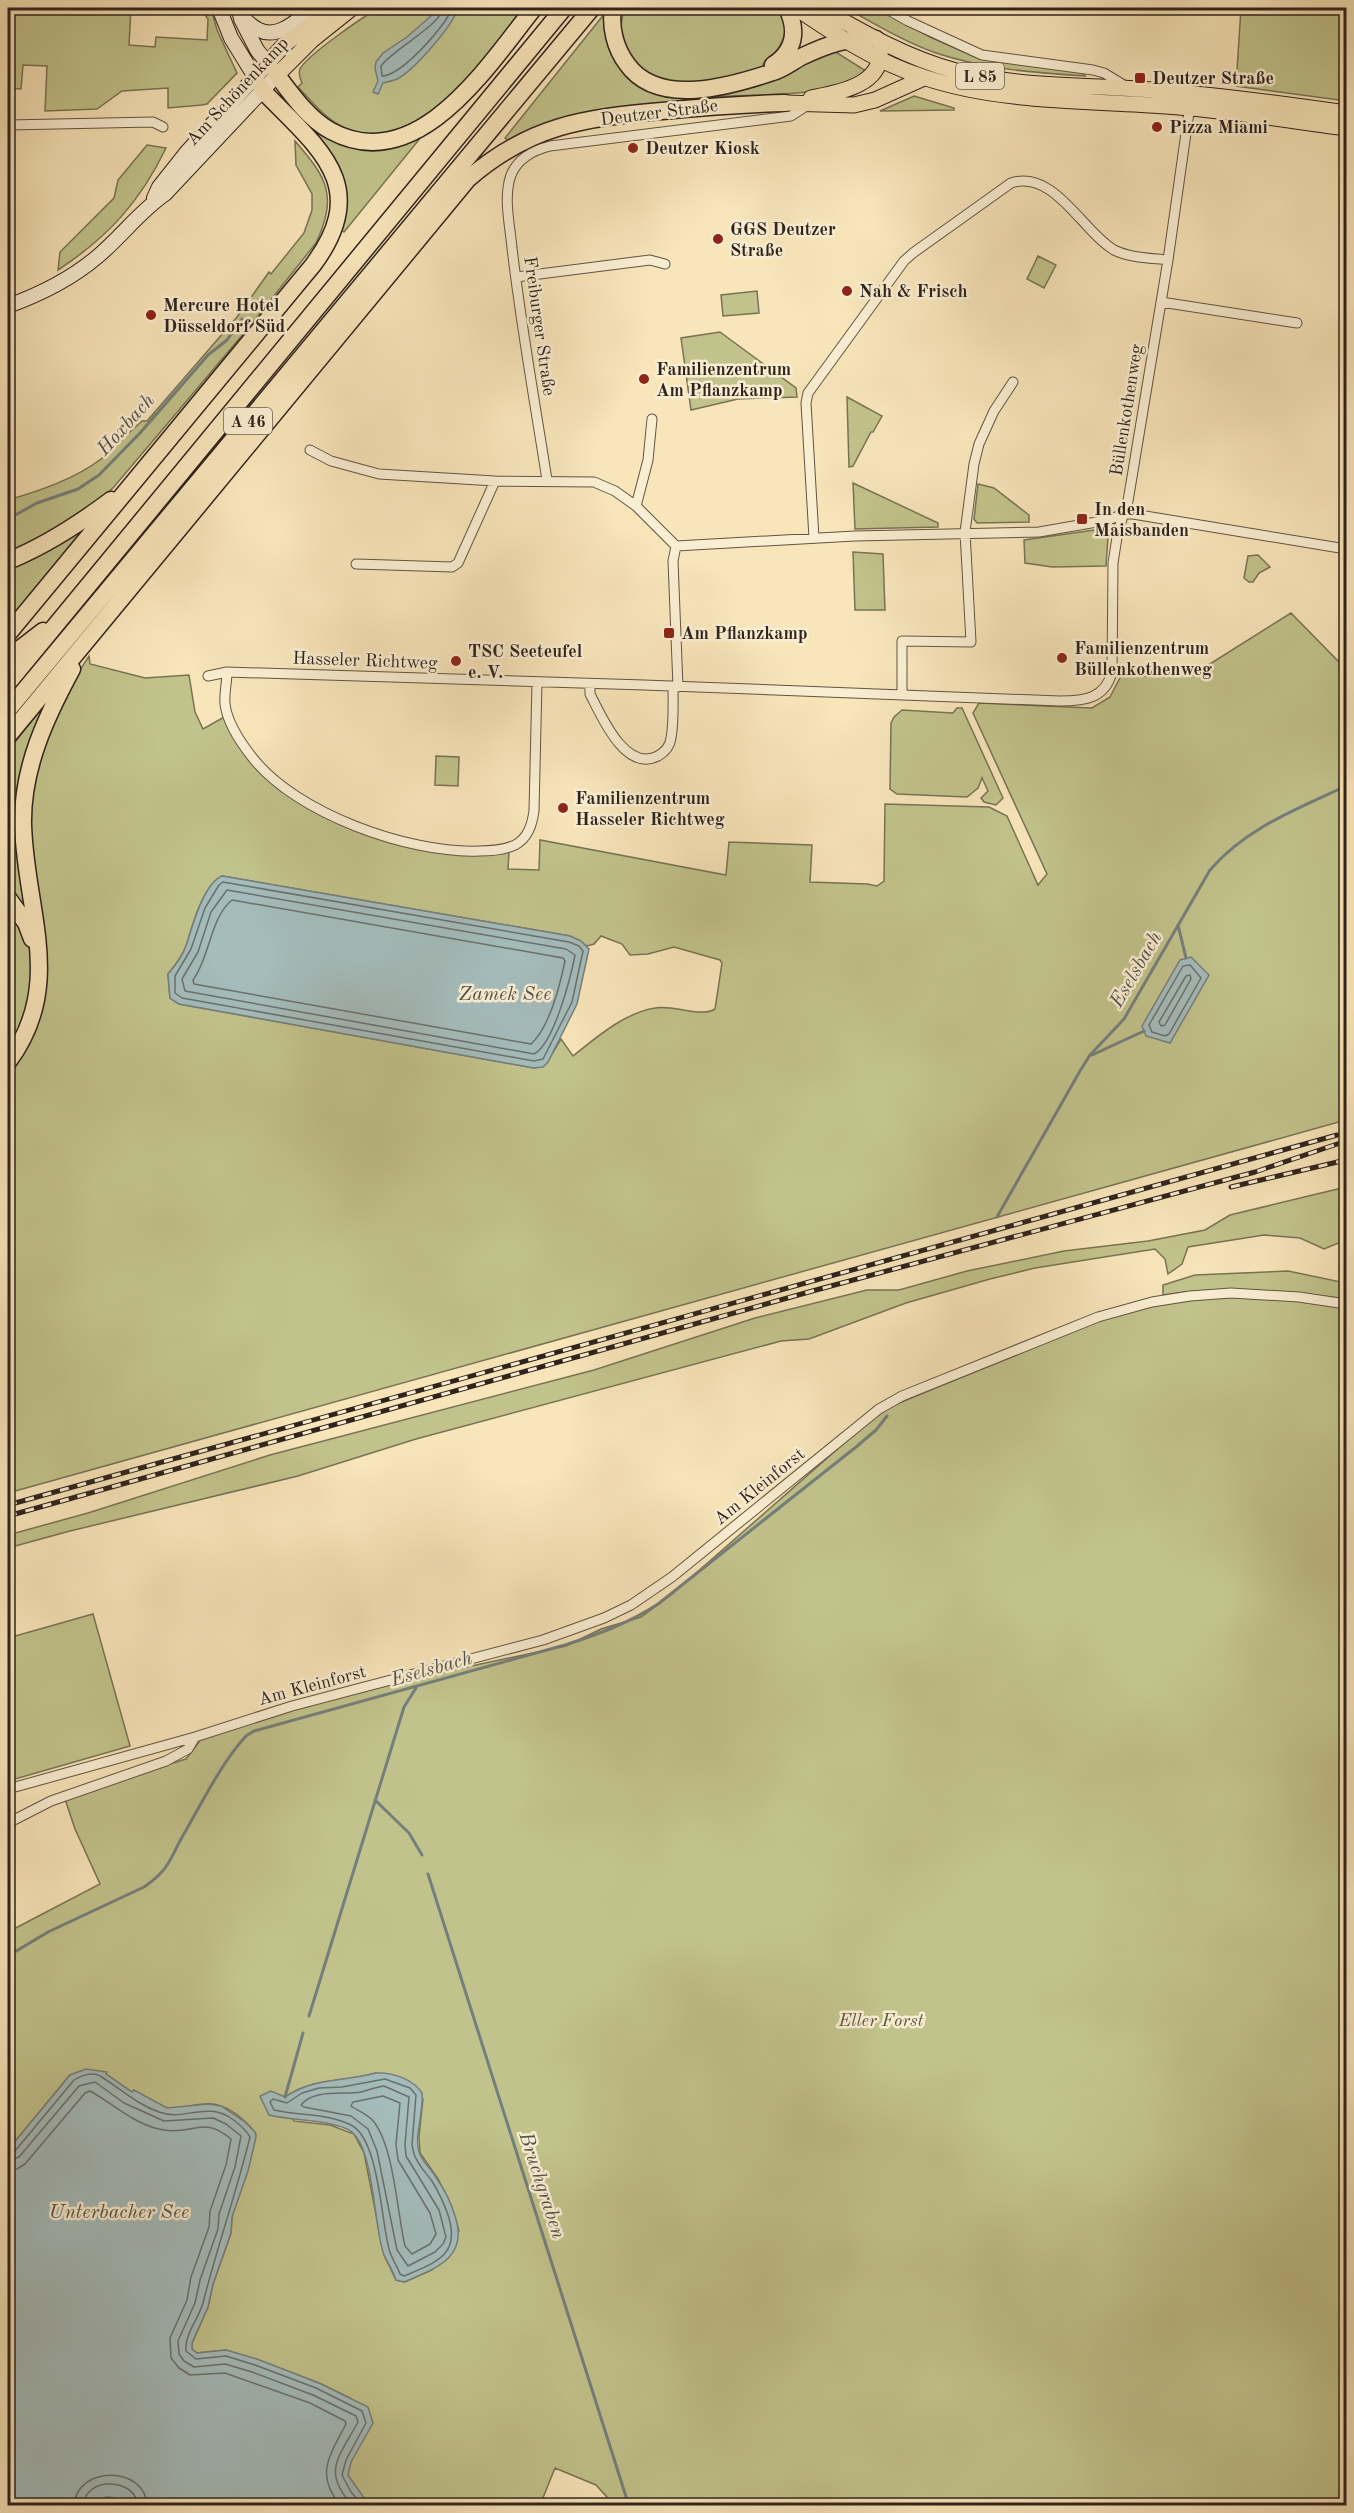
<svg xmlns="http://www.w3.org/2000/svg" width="1354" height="2513" font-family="'Old Standard TT',serif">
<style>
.green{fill:#c2c38c;stroke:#787354;stroke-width:1.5;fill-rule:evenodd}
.water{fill:#a4bcbc;stroke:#757f7c;stroke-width:1.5}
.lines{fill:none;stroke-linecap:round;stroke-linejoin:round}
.shore{stroke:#6a706c;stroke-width:1.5}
.stream{stroke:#757f7c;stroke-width:3}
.street-casing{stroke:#615444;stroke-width:11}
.secondary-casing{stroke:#2f231c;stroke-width:16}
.primary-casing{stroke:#2f231c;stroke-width:17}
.highway-casing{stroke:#2f231c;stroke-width:19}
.street{stroke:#faeed2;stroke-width:9}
.secondary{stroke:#faeed2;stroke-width:14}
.primary{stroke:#f8e5ba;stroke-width:15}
.highway{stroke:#f8e5ba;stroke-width:16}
.rail-casing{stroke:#2f231c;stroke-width:5}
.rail{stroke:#faeed2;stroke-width:3;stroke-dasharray:9;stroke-linecap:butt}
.poi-dot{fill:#8f2418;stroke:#faeed2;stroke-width:2}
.labels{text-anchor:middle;stroke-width:5;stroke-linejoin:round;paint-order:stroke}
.shield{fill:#faeed2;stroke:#6c6053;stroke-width:1.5}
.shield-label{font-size:16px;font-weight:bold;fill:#2f231c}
.poi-label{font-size:18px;font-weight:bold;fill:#2f231c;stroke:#faeed2;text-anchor:start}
.street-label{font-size:18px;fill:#2f231c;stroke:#faeed2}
.park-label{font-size:18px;font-style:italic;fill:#5b533e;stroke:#faeed2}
.water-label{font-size:20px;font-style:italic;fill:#52514c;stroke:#faeed2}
</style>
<rect width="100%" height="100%" fill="#f8e5ba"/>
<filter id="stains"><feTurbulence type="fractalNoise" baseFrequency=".00333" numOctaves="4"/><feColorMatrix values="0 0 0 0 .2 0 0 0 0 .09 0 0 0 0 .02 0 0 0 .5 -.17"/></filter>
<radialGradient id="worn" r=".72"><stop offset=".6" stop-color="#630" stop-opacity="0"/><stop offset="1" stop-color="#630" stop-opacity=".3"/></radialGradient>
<!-- green -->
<path class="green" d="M8 8H131L129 45 155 47 156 37 207 40 208 19 200 8H211L217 30 237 73 207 104 202 105 168 108V88L122 91 97 109 45 111 47 66 23 65 21 89 8 88Z
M378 8H527C486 55 418 163 343 127 325 118 312 102 298 87L302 83C300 78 298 74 300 69 307 55 362 18 378 8Z
M609 8 611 44 665 94 831 49 866 71C820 105 740 90 683 100 624 110 567 127 509 141L505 138Z
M624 8H775C795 26 781 51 763 64L764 67 706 83 670 85 634 66 622 39 621 25Z
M846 8H878L930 37 975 57 1081 72 1085 76C1036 73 984 69 936 53 905 42 875 24 846 8Z
M1241 8H1346V101L1236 86Z
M914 96 954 108V110L880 111Z
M286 100 323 134 422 136 344 232 341 230 345 199 282 103Z
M295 141C327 178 338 195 316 243L250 326 113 488C81 516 46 536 8 554V500C39 491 75 479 101 459 115 447 128 433 142 421H147L237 317 269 272 271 274 304 233 312 210V194L296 165Z
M147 145 166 148C140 202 108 237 58 270L60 252 114 198 118 180Z
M1038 256 1056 265 1044 288 1027 279Z
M757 291 759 313 723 316 721 295Z
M720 332 796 388 797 397 738 399 691 410 681 338Z
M847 397 882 416 873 432H871L853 466 849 467Z
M853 483 938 523V527L855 529Z
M978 484 994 488 1029 515V522L977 523 974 519Z
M84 528 8 622V568Z
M1101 529 1108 538 1106 566 1052 567 1025 563 1024 540Z
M853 552 883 554 885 610H855Z
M1258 555 1270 567 1259 573 1253 582H1249L1244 578 1248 556Z
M1291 613 1339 662 1346 665V1120L8 1493V751L45 704 74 679 89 656 90 664 145 678 189 675 195 712 203 729 226 716 269 778 341 822 435 851H509L508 869 539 870 540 840 726 875 729 842 812 845 810 882 867 884 877 886 884 881 885 804 989 807 1007 816 1038 885 1047 874 973 713 979 703 1092 708 1110 697 1121 676H1175L1202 669ZM222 876 570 936 587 946 594 944 601 936 622 944 630 955 648 954 674 947 720 960 722 963 715 1009C701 1018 672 1004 655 1008 624 1013 597 1037 573 1056L561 1039 546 1064 534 1068 179 1004 170 998 168 974C175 965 182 957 186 946 193 924 201 889 222 876Z
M957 708H962L1003 798 996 805 984 802 981 798 988 791 982 778 978 788 967 797 897 794 890 789 891 723 894 717 902 710 953 713Z
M436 756 459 757 458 786 435 785Z
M1346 1187V1240L1324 1249 1300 1238 1264 1235 1188 1247 1182 1264 1168 1274 1165 1259 1155 1249 1035 1268 990 1279 906 1303 809 1339 781 1341 416 1439 298 1476 70 1531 8 1548V1535L88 1513 270 1455 594 1370 755 1318 867 1290H899L967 1271 1064 1251 1148 1241 1205 1230 1230 1215Z
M1288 1271 1346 1283V1299C1284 1291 1225 1285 1163 1295V1285L1195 1275Z
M1267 1296 1346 1306V2505L615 2506 596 2485 555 2468 540 2505H490L475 2500 473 2505H369L367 2500 312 2465 350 2398 319 2383 226 2350 197 2353 192 2349V2343L208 2307 213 2284 231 2233 232 2217 256 2134C245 2119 225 2102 205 2104 193 2104 179 2110 167 2108 155 2106 144 2097 134 2090L132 2092 106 2074 70 2075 8 2150V1932L100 1884 75 1829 64 1796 186 1759 202 1738 293 1710 419 1677 566 1646 601 1629 641 1617 671 1595 882 1410 1113 1315 1191 1298ZM376 2073 423 2099 419 2137 420 2153 438 2179 451 2205 459 2231 432 2270 405 2282 396 2280 384 2255 364 2153 354 2134 330 2125 294 2121 271 2092 285 2097C317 2076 342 2083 376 2073Z
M93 1614 130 1746 8 1781V1638Z"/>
<!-- water -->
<path class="water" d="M440 8H457C456 23 412 72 397 79 393 81 387 82 383 83L378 94 373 92 378 81 375 68 376 62 383 53 407 37Z
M222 876 570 936 581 941 589 949 577 1004 548 1062 543 1067 534 1068 179 1004 170 998 168 974C175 966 182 957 186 946 192 928 203 884 222 876Z
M1191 957 1209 975 1170 1043 1146 1036 1142 1026 1180 960Z
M86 2069 107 2072 106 2074 132 2092 134 2090 167 2108 208 2104 221 2106 245 2122 255 2132 256 2137 248 2171 232 2217 231 2233 213 2284 208 2307 192 2343V2349L197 2353 226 2350 257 2359 319 2383 368 2407 373 2423 351 2462 348 2475 369 2505 127 2506C117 2497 104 2492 95 2505H8V2150L70 2075Z
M376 2073C392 2072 413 2079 422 2093 424 2112 414 2136 419 2152 423 2163 432 2170 437 2179 445 2190 451 2203 455 2216 469 2258 436 2268 404 2282L396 2280C393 2271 388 2263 384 2255 373 2227 375 2141 347 2129 323 2119 294 2121 269 2115L260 2096 271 2091 285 2097C316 2077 342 2082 376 2073Z"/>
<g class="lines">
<!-- shore -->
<path class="shore" d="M443 8C441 25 392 50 381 66L382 76C401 76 447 25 452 8
M223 882 569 942 579 946 583 951 572 1002 543 1059 534 1061 182 998 175 993V976L191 949 205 908 219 885Z
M227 890 566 949 575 955C571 976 554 1044 534 1054L185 991 182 979 198 952 211 912Z
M232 900 563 958 565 961C560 985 550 1027 531 1044L194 984 193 980C210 957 210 918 232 900Z
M1190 965 1201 978 1169 1034 1165 1036 1152 1032 1149 1025 1183 966Z
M1190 975 1191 979 1165 1025 1161 1026 1159 1022 1186 976Z
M385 2079 410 2088 416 2095 412 2145 414 2154C418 2165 425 2172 432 2181 438 2191 444 2203 448 2215 461 2255 437 2262 404 2276L400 2274C397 2265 391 2258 389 2249 381 2220 379 2139 351 2125 328 2113 299 2116 274 2110L270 2102 273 2099 287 2103 302 2093 319 2088 342 2087Z
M384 2086 409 2097 405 2145 406 2156 439 2210 446 2237 443 2244 435 2252 408 2266 397 2250 377 2151 368 2129 351 2116 304 2107 301 2105C312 2089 344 2095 361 2092 369 2090 376 2087 384 2086Z
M383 2096 400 2103 396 2144 398 2160 430 2213 436 2234 430 2244 412 2254 405 2246C397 2212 394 2148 374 2122 368 2114 358 2111 351 2106L353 2102Z
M8 2154 15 2151 74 2080C80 2076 93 2071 100 2076 120 2088 136 2104 159 2112 186 2122 207 2099 235 2121 241 2126 247 2131 250 2137 236 2194 217 2247 203 2303 199 2318 184 2335 186 2351L196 2359 226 2356 255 2365 316 2388 362 2411 366 2423 346 2460 342 2475 351 2492 363 2506
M8 2161 19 2157 79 2086 95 2082 124 2103 164 2121 213 2118 226 2124 241 2136 235 2167 219 2214 218 2229 200 2280 195 2303 178 2341 179 2354 184 2361 194 2367 225 2364 252 2372 313 2395 356 2416 358 2422C339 2457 321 2472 353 2506
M8 2170 17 2169 25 2164 85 2093 90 2091C114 2104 136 2126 164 2130 194 2135 202 2115 231 2139L226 2165 210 2211 209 2227 191 2277 187 2300 170 2338 171 2358 179 2368 190 2375 225 2373 310 2403 345 2421 346 2424C330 2455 314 2475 341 2506
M74 2506C76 2465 146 2465 147 2506
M83 2506C85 2476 136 2477 138 2506"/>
<!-- stream -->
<path class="stream" d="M8 519 37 503 78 489 99 475 140 433 208 355 227 340 242 319
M1178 925 1186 958
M1092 1055 1144 1031
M997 1217 1080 1071 1090 1055 1124 1019 1210 870C1246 828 1297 809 1346 786
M375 1800 409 1833 422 1855
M428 1874 629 2506
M8 1956 48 1932 144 1887C171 1869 170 1857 185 1832 203 1801 222 1762 246 1736L254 1731 565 1645C599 1634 629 1623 658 1604L856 1447 876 1430 887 1416
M309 2016 404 1707 416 1688
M285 2097 303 2033"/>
<!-- street casing -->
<g class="street-casing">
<path id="street" d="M885 8 908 21 982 55 1093 70 1104 73 1127 87
M8 125 153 122 163 127
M516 277 650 260 665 264
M1161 302 1297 323
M310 450 331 461 379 474 495 481 594 482 615 491 636 506 676 546 855 536 1039 532 1108 520 1124 514H1133L1346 549
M547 480C535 403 521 326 512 248 510 225 503 197 511 175 518 158 534 150 550 146L791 116 808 105
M636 506 648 460 652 419
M814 538 806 403 808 393 904 261 913 253 1011 183C1054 169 1083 232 1114 250 1130 258 1151 258 1168 260
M676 546 673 561 678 687
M356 564 452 567 458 563 495 481
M227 672C227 682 224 694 225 704 227 722 241 743 252 757 295 813 409 854 479 851 490 851 504 850 515 845 528 838 532 825 534 811L537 682
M208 676 227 672 644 685 1060 701C1084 701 1105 699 1112 672L1113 563 1118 531 1128 501 1168 260 1190 105
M590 684V694C601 715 625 773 658 756 665 752 670 746 671 738 674 722 673 703 673 687
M902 695V641L971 642 965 532 974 464 979 444 994 411 1013 382
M8 1789 195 1737 292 1706 543 1640 604 1618 631 1605 672 1577 879 1409 902 1396 1098 1317 1152 1302 1190 1296 1231 1293 1299 1297 1346 1304
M8 1823 51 1801 166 1761 188 1749 195 1737"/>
</g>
<!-- secondary casing -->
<g class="secondary-casing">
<path id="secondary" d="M240 15C245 20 252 27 259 30 279 40 299 18 314 8
M241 19 257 50 274 71
M154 198 159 187 186 153 255 77 231 38 219 8
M8 306C41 294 70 280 97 257 121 237 140 211 165 194L277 75"/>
</g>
<!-- primary casing -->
<g class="primary-casing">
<path id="primary" d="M796 8C836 35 876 62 923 77 1000 103 1086 100 1166 106 1226 110 1286 120 1346 128
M820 8C864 33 907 58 956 71 1016 87 1077 85 1138 89 1208 94 1277 103 1346 113
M277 75 312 40 352 8
M263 91 255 77 285 44 332 8
M811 98C836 93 883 86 880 50
M785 103 854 105 875 100 924 78"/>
</g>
<!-- highway casing -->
<g class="highway-casing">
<path id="highway" d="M613 8C610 27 615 48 627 64 658 108 731 86 773 72 783 69 792 62 801 57 826 45 848 37 876 39
M773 65C795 51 798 31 787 8
M277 75C291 94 309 119 331 131 418 178 489 64 534 8
M8 561C45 546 79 524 111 500
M8 634 313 265C373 185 317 147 263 91
M8 658 43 631
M8 683 564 8
M8 710 592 8
M8 736 468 179C530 125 584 118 662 111 704 107 744 104 785 103
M8 898 26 923 32 939
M8 1062C66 985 25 910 23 824 22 768 46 717 72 669"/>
</g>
<!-- street -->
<use href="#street" class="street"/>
<!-- secondary -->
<use href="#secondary" class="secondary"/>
<!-- primary -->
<use href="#primary" class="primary"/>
<!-- highway -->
<use href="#highway" class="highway"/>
<!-- rail casing -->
<g class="rail-casing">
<path id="rail" d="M1231 1187 1346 1160
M8 1505 1337 1135
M8 1516 816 1290 1255 1172 1346 1141"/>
</g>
<!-- rail -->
<use href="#rail" class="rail"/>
</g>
<!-- markers -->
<g class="poi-dot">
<rect x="1134" y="72" width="12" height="12" rx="3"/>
<circle cx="1157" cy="127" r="6"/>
<circle cx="633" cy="148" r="6"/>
<circle cx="718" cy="239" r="6"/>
<circle cx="847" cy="291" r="6"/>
<circle cx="151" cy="315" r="6"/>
<circle cx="644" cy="379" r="6"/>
<rect x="1076" y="513" width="12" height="12" rx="3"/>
<rect x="663" y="627" width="12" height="12" rx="3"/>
<circle cx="1062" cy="658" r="6"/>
<circle cx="456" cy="661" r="6"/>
<circle cx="563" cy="808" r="6"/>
</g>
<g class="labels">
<!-- shield labels -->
<g class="shield">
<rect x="956" y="63" width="48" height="26" rx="4.5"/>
<rect x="224" y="408" width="48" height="26" rx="4.5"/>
</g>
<g class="shield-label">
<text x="980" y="82">L 85</text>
<text x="248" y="427">A 46</text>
</g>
<!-- poi labels -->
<g class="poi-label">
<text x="1152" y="84">Deutzer Straße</text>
<text x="1169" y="133">Pizza Miami</text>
<text x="645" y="154">Deutzer Kiosk</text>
<text x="730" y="235">GGS Deutzer<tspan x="730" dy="21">Straße</tspan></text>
<text x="859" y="297">Nah &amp; Frisch</text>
<text x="163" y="311">Mercure Hotel<tspan x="163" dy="21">Düsseldorf Süd</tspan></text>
<text x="656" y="375">Familienzentrum<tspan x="656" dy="21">Am Pflanzkamp</tspan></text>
<text x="1094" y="515">In den<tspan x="1094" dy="21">Maisbanden</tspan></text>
<text x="681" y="639">Am Pflanzkamp</text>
<text x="1074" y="654">Familienzentrum<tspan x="1074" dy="21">Büllenkothenweg</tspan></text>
<text x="468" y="657">TSC Seeteufel<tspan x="468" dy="21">e. V.</tspan></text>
<text x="575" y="804">Familienzentrum<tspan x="575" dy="21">Hasseler Richtweg</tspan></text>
</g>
<!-- street labels -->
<g class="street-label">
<text transform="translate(237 91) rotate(-47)" y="6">Am Schönenkamp</text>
<text transform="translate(659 112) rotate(-7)" y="6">Deutzer Straße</text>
<text transform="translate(540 326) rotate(82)" y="6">Freiburger Straße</text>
<text transform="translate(1126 410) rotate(-81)" y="6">Büllenkothenweg</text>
<text transform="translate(365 660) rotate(2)" y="6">Hasseler Richtweg</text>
<text transform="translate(759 1486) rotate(-39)" y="6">Am Kleinforst</text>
<text transform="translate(312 1685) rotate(-15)" y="6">Am Kleinforst</text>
</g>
<!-- park labels -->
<g class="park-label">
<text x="881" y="2026">Eller Forst</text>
</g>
<!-- water labels -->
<g class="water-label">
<text transform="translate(125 424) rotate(-48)" y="7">Hoxbach</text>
<text transform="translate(1135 969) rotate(-60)" y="7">Eselsbach</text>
<text x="505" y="1000">Zamek See</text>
<text transform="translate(431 1668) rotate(-16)" y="7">Eselsbach</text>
<text transform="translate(543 2185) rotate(72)" y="7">Bruchgraben</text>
<text x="119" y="2218">Unterbacher See</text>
</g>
</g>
<!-- margin -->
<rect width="1354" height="2513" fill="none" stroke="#f8e5ba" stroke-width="30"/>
<rect x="9" y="9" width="1336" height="2495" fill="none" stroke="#2f231c" stroke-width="3"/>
<rect x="15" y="15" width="1324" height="2483" fill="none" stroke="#2f231c" stroke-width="1.5"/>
<rect width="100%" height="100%" filter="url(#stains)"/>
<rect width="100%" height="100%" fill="url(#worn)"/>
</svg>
